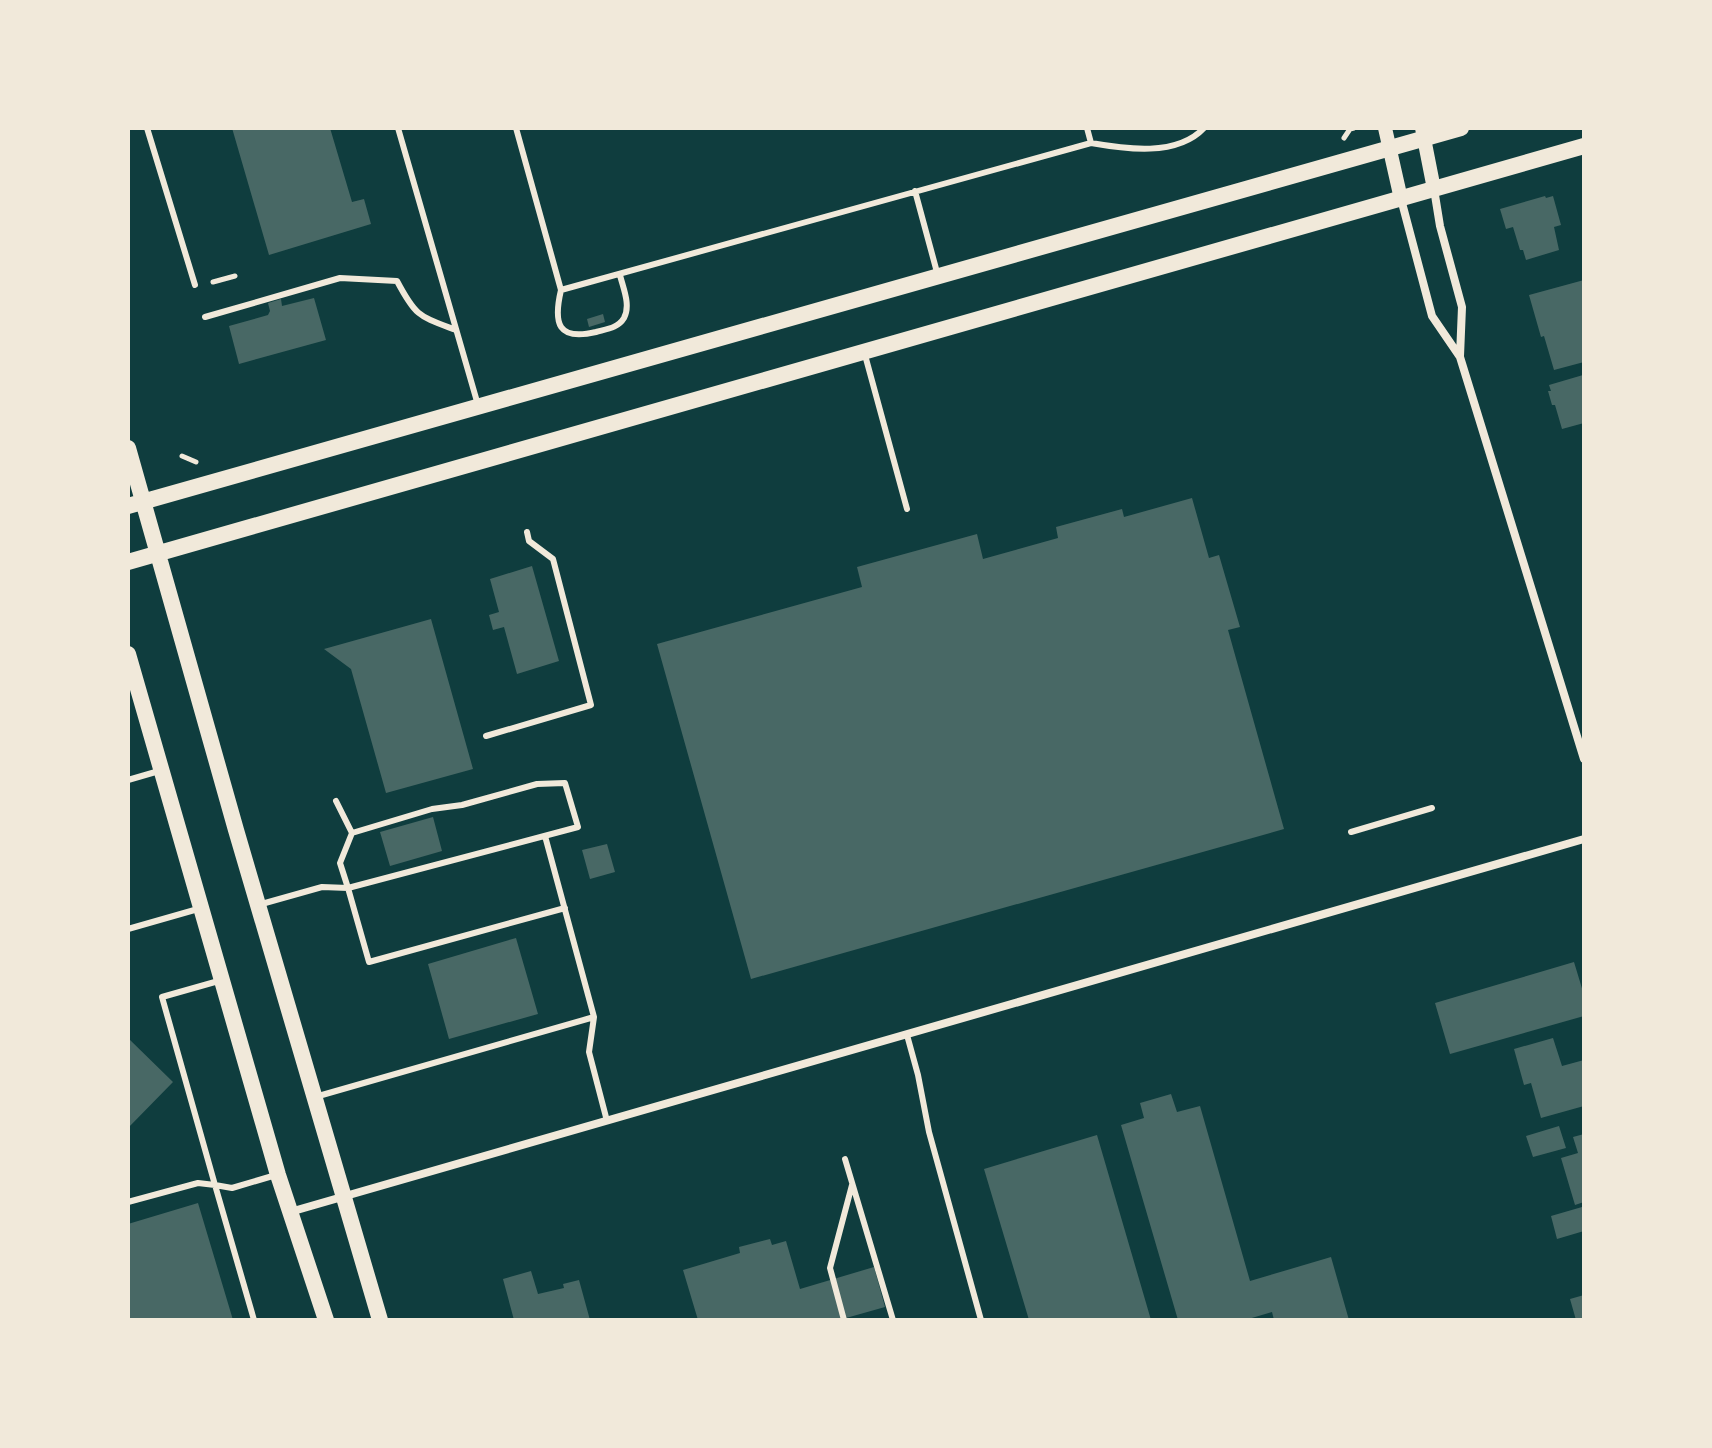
<svg xmlns="http://www.w3.org/2000/svg" width="1712" height="1448" font-family="'Varela Round',sans-serif">
<style>
.building{fill:#486865}
.lines{fill:none;stroke-linecap:round;stroke-linejoin:round}
.path{stroke:#f1e9da;stroke-width:5}
.service{stroke:#f1e9da;stroke-width:6}
.minor{stroke:#f1e9da;stroke-width:8}
.tertiary{stroke:#f1e9da;stroke-width:14}
.secondary{stroke:#f1e9da;stroke-width:16}
</style>
<rect width="100%" height="100%" fill="#0f3d3e"/>
<!-- building -->
<path class="building" d="M232 128H330L352 202 364 199 371 224 269 255Z
M1545 196 1546 198 1553 196 1561 225 1554 227 1559 250 1526 260 1523 250H1520L1513 227 1506 229 1500 209Z
M1584 280V362L1554 370 1544 336 1541 337 1529 295Z
M314 298 326 340 239 364 229 326 268 315 270 311 268 303 281 299 282 306Z
M603 314 605 322 589 327 587 319Z
M1583 375 1584 423 1562 429 1555 405H1552L1548 391H1551L1549 385Z
M1192 498 1209 558 1219 555 1240 627 1228 630 1284 829 751 979 657 644 862 587 857 567 977 534 983 559 1058 538 1056 527 1122 509 1124 517Z
M532 566 559 661 517 674 504 627 493 630 489 615 499 612 490 579Z
M431 619 473 769 386 793 351 669 324 649Z
M433 817 442 851 390 866 380 832Z
M607 844 615 872 590 879 582 850Z
M516 938 538 1014 449 1039 428 964Z
M1574 962 1584 995V1016L1450 1054 1435 1003Z
M128 1038 173 1082 128 1128Z
M1553 1038 1562 1066 1584 1060V1106L1541 1118 1531 1083 1524 1085 1514 1049Z
M1171 1094 1177 1112 1200 1106 1250 1281 1331 1257 1349 1320H1274L1272 1312 1245 1320H1178L1121 1125 1144 1118 1140 1103Z
M1559 1126 1566 1148 1533 1157 1526 1136Z
M1584 1134V1202L1575 1205 1561 1158 1578 1153 1573 1137Z
M1097 1135 1151 1320H1029L984 1169Z
M198 1203 233 1320H128V1224Z
M1582 1207 1584 1214V1231L1557 1239 1551 1216Z
M770 1239 772 1245 786 1241 800 1289 874 1267 885 1307 839 1320H698L683 1270 740 1253 739 1247Z
M531 1271 538 1294 564 1288 563 1284 579 1280 590 1320H514L503 1279Z
M1584 1295V1320H1576L1570 1299Z"/>
<g class="lines">
<!-- path -->
<path class="path" d="M1344 138 1350 129 1354 128
M213 282 235 276
M182 456 196 462"/>
<!-- service -->
<path class="service" d="M147 128 195 285
M398 128 478 405
M516 128 561 290 1091 143 1087 128
M1091 143C1125 149 1177 157 1204 128
M915 191 938 276
M561 290C553 324 558 341 596 332 607 329 618 328 624 318 631 305 623 288 620 275
M205 317 340 278 397 281C416 317 419 316 456 330
M865 355 907 509
M486 736 591 705 553 559 529 541 527 532
M128 780 159 771
M565 783 578 827 348 888 340 863 352 833 432 809 462 805 537 784Z
M336 801 352 833
M1351 832 1432 808
M545 836 594 1017 589 1052 607 1121
M258 905 322 887 348 888 369 962 565 908
M128 929 198 909
M907 1035 918 1075 929 1132 981 1320
M315 1097 594 1017
M845 1159 893 1320
M128 1202 198 1183 215 1185 162 997 222 980
M254 1320 215 1185 232 1188 276 1175
M844 1320 830 1268 852 1185"/>
<!-- minor -->
<path class="minor" d="M1434 189 1440 226 1462 307 1460 356
M1401 199 1432 316 1460 357 1584 759
M290 1212 1584 839"/>
<!-- tertiary -->
<path class="tertiary" d="M1385 128 1401 199
M1422 128 1434 189"/>
<!-- secondary -->
<path class="secondary" d="M128 448 236 830 380 1320
M128 506 1461 128
M128 562 1584 146
M128 654 278 1175 326 1320"/>
</g>
<!-- border -->
<rect width="1712" height="1448" fill="none" stroke="#f1e9da" stroke-width="260"/>
</svg>
